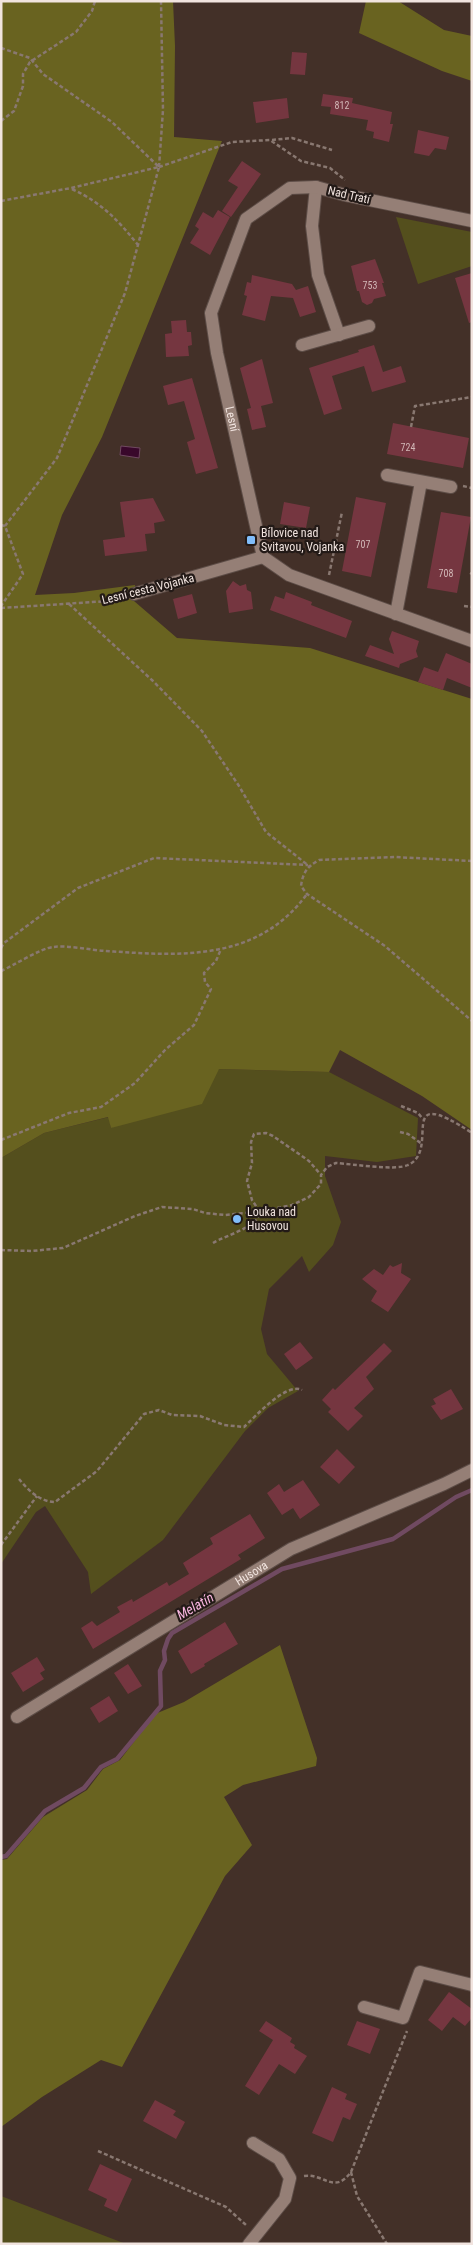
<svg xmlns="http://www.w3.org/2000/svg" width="473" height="2245" font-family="'Roboto Condensed',sans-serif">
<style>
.green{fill:#544f1d}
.forest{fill:#696320}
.water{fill:#39082b;stroke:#704a61}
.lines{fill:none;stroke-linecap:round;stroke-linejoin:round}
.stream{stroke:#704a61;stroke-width:4.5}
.building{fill:#753640}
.minor-casing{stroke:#5d4d47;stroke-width:14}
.path{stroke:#897871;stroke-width:2.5;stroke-dasharray:4 2.5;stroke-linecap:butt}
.minor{stroke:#957f76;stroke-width:12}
.poi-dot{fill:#80bdfa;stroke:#231a17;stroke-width:2}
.labels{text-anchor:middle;stroke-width:4.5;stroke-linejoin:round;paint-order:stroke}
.number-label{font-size:10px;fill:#d2b8b7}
.street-label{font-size:12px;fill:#f1e4df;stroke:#231a17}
.poi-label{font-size:12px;fill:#f1e4df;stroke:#231a17;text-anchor:start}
.water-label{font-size:14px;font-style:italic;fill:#f9b6e0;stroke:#231a17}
</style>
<rect width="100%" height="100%" fill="#433028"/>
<!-- green -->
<path class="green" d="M396 217 472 232V266L418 284Z
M219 1069 329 1072 418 1118 416 1156 377 1162 325 1156V1176L341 1222 333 1245 309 1272 302 1256 269 1289 261 1329 267 1354 298 1391 268 1408 245 1431 163 1540 91 1594 88 1572 45 1506 36 1512 1 1564V1158L44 1133 109 1117 111 1128Z
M1 2196 126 2244H1Z"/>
<!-- forest -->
<path class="forest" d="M1 1H173L175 46 174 137 222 141 102 437 62 515 35 595 74 593 135 585 134 601 177 638 310 648 472 699V1130L422 1096 340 1050 329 1072 219 1069 202 1104 111 1128 108 1117 44 1133 1 1158Z
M366 1H398L444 30 472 36V81L442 71 359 33Z
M280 1645 317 1758 316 1766 243 1785 224 1797 252 1845 225 1876 122 2067 101 2060 42 2097 1 2127V1860L7 1859 43 1817 87 1790 103 1769 120 1760 155 1714 184 1702Z"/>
<!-- water -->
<path class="water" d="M121 446 140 448 139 458 120 455Z"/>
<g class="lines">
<!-- stream -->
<path class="stream" d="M1 1857 6 1856 45 1811 84 1788 101 1767 117 1759 161 1706 160 1671 165 1660 164 1651 168 1639 172 1633 282 1569 393 1539 456 1497 472 1490"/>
</g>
<!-- building -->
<path class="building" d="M292 52 307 53 305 75 290 74Z
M323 94 353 98 352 103 392 112 390 124H393L389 142 373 138 374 132 366 130 368 120 330 114 331 107 321 106Z
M287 98 289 118 256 123 253 102Z
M418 130 449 137 446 150 435 148 429 156 414 153Z
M242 161 261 174 231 217 222 211 238 187 228 181Z
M218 210 230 217 210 255 190 243 199 229 195 226 203 212 213 218Z
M375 259 384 283H382L386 296 374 299 372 303 367 305 362 302 359 291H357L351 266Z
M472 273V322L469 323 455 278Z
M252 275 292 284 296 290 308 286 316 312 300 317 293 298 271 296 265 321 242 315 247 296 244 295 247 282 251 283Z
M186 320 187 332H191L192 345 188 346 189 356 166 357 165 334 172 333 171 321Z
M374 345 383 372 401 366 406 382 372 392 364 366 332 376 342 409 324 415 309 368 359 352 358 350Z
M262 359 273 403 261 406 266 427 252 430 247 409 251 408 240 368Z
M192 378 218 468 196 474 187 442 195 439 184 401 168 405 163 386Z
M393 423 469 438 463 468 387 454Z
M356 497 386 503 371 577 342 571Z
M153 498 165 521 154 523 155 533 145 534 147 551 105 556 103 540 125 537 120 502Z
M284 502 310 507 306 528 280 524Z
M441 512 471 517 457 593 427 588Z
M233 581 240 586 246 584 247 590 251 592 253 609 229 613 226 591Z
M286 592 312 602 311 605 352 621 346 638 270 610 275 596 284 599Z
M192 594 197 613 178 619 173 599Z
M392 631 419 641 416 651 418 657 400 664 399 668 365 656 370 645 394 654 389 639Z
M446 653 472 664V688L447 678 443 690 418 682 424 667 438 672Z
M402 1263 401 1273 411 1279 388 1312 371 1301 377 1291 362 1279 374 1269 383 1275 390 1265 393 1267Z
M300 1342 313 1358 296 1370 284 1354Z
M384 1343 392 1351 366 1377 374 1389 354 1408 363 1416 348 1431 328 1412 331 1409 322 1400 333 1388 335 1390Z
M451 1389 463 1409 441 1420 431 1406 436 1404 433 1399Z
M337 1449 355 1467 339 1484 320 1467Z
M303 1480 320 1505 300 1519 293 1508 282 1515 267 1493 279 1484 284 1492Z
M250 1514 265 1538 238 1555 241 1559 93 1649 81 1628 92 1621 97 1626 120 1612 117 1607 132 1599 133 1602 167 1582 169 1586 189 1574 183 1563 213 1544 210 1538Z
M225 1622 238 1644 204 1664 205 1666 191 1674 178 1651Z
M37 1657 45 1670 40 1673 44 1679 23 1692 11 1673Z
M128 1664 142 1686 128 1694 114 1673Z
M109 1696 118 1711 99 1723 90 1708Z
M449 1992 472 2009V2018L465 2026 453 2017 442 2031 428 2020Z
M266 2021 292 2038 290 2042 295 2045 294 2048 307 2056 295 2074 279 2064 259 2095 245 2086 273 2040 259 2031Z
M357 2021 380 2029 370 2054 347 2045Z
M332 2087 347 2094 345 2099 357 2104 350 2120 343 2117 333 2142 312 2133Z
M155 2100 176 2111 173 2115 185 2122 176 2139 143 2121Z
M100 2164 132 2179 117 2212 104 2206 107 2199 88 2190Z"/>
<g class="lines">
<!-- minor casing -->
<g class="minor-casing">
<g id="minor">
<path d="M316 187 312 226 318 275 339 335"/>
<path id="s1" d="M472 221 345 195 316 187 290 188 246 219 211 313 217 353 263 557 289 575 472 641"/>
<path d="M302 345 369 326"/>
<path d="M387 475 451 487"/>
<path d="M134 594 263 557"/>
<path d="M396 614 421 482"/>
<path id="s2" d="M17 1717 291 1549 444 1484 472 1470"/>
<path d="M364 2007 403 2018 420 1972 472 1985"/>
<path d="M249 2244 285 2199 290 2178 279 2159 253 2143"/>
</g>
</g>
<!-- path -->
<path class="path" d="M1 48 30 58 43 74 112 122 159 167
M1 121 14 111 23 86V74L30 62 76 32 92 11 95 1
M272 140 292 138 332 150
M159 167 232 142 270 140 301 161 330 168 345 180
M159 167 163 110 161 1
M72 189C102 203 118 220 138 245
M1 201 71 188 159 167 125 293 57 458 5 526
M411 427 415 406 472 397
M463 486 472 488
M1 525 5 526 23 574 1 606
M470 573 472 574
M329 575 342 512
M69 604 153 681 202 731 239 786 266 832 309 866
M464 606 472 607
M1 608 109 601 121 598
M472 861 395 857 319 860C307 867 303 872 301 886L307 894 385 946 472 1021
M1 948 4 943 78 888 154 858 308 865
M1 971C13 966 41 948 53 947 68 945 90 950 106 951 181 956 257 962 307 894
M401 1106 418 1113 423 1119
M400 1132 408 1134 422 1144
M1 1140 69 1113 101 1107 135 1083 165 1050 194 1025 211 989 205 982 204 973 216 961 221 949
M213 1243C226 1235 257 1228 260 1212L252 1200 247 1181 252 1163 251 1142 254 1134 266 1133 273 1136 309 1161 321 1175
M1 1250 32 1251 63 1248 135 1216 162 1207 193 1209 205 1213 225 1215 263 1211 292 1205 309 1197 321 1184V1175L327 1167 336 1163C352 1164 396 1171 408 1165 442 1150 393 1081 472 1133
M19 1479C28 1490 40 1502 55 1502L97 1471 144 1414 159 1410 172 1415 200 1416 224 1425 244 1427C255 1417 286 1382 302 1390
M1 1545 37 1496
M98 2151 226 2207 246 2225
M351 2172 357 2196 387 2244
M304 2176C324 2173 334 2195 351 2172L407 2031"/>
<!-- minor -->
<use href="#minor" class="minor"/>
</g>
<!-- markers -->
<g class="poi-dot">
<rect x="246" y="535" width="10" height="10" rx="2.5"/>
<circle cx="237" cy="1219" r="5"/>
</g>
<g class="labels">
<!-- number labels -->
<g class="number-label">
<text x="342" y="109">812</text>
<text x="370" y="289">753</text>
<text x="408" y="451">724</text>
<text x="363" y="548">707</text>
<text x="446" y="577">708</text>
</g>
<!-- street labels -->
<g class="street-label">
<text transform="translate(349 195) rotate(13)" y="4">Nad Tratí</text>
<text dy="4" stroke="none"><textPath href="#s1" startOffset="448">Lesní</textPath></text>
<text transform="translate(148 589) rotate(-14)" y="4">Lesní cesta Vojanka</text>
<text dy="4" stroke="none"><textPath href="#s2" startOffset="275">Husova</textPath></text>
</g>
<!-- poi labels -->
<g class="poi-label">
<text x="261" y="537">Bílovice nad<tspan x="261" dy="14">Svitavou, Vojanka</tspan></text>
<text x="247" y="1216">Louka nad<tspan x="247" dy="14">Husovou</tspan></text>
</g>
<!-- water labels -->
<g class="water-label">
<text transform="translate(195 1606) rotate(-30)" y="5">Melatín</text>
</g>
</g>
<!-- border -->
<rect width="473" height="2245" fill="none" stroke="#f1e4df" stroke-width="5"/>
</svg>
